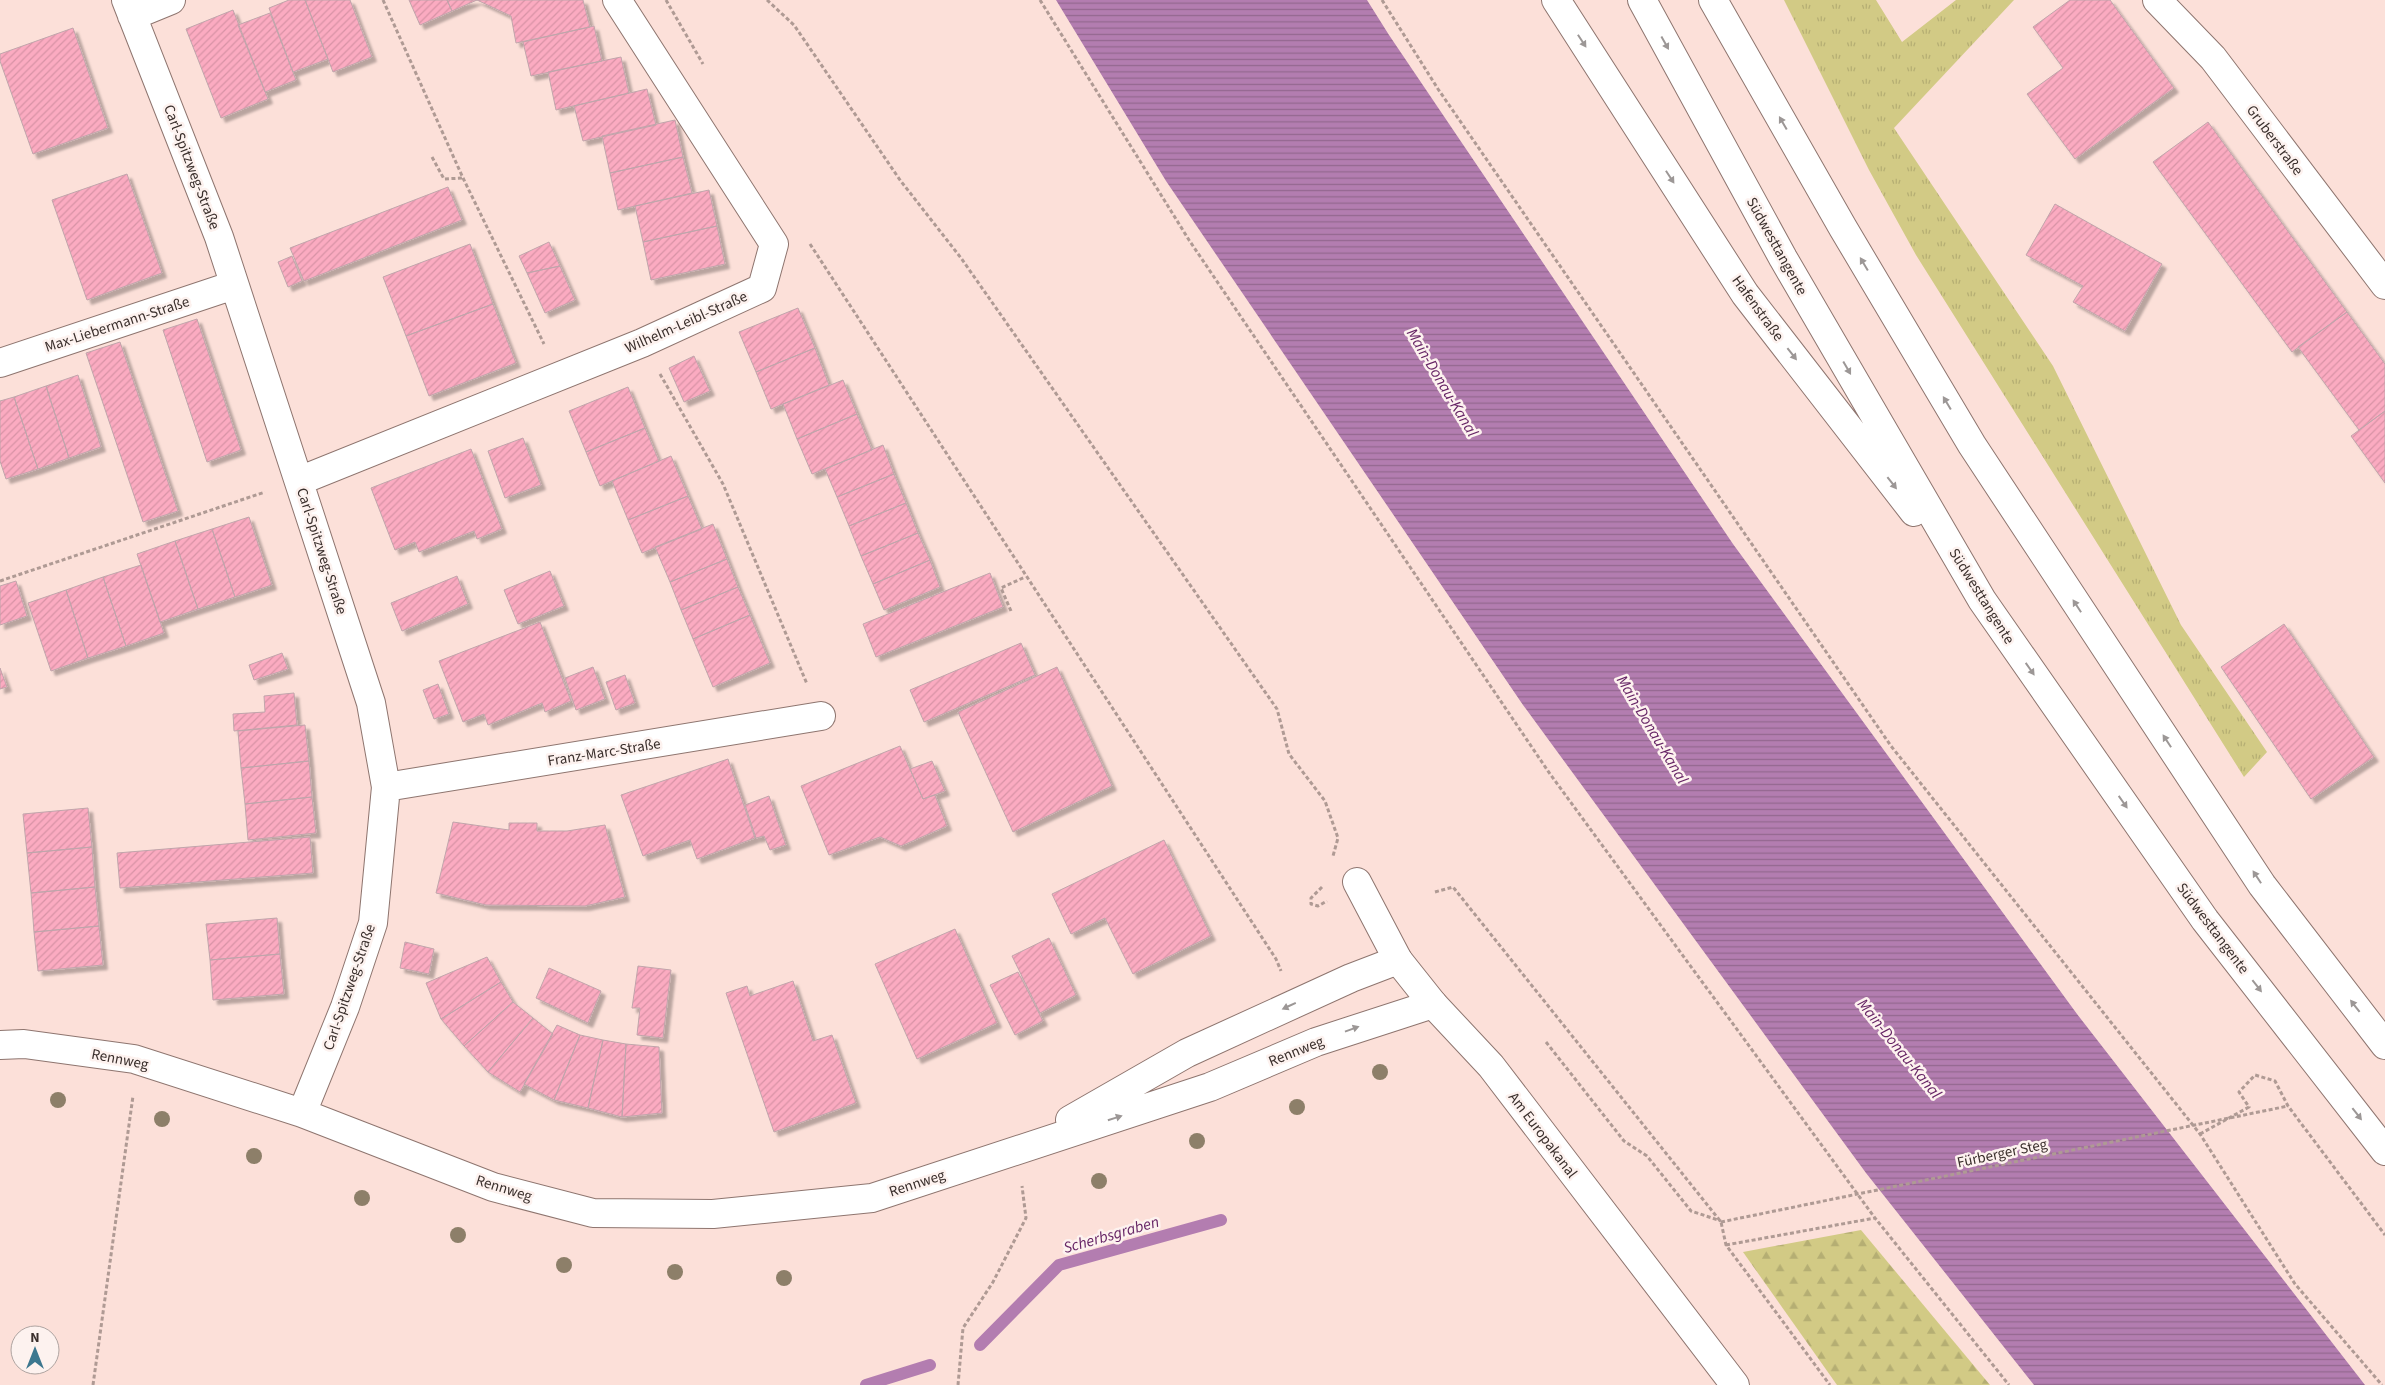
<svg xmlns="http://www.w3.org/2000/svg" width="2385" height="1385" font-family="'Source Sans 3',sans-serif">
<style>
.grass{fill:url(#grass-tufts)}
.forest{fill:url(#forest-firs)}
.water{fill:url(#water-rules)}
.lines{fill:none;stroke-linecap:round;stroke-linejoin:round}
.stream{stroke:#b37db0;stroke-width:12}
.building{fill:url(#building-hatch);stroke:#c0a5ab;filter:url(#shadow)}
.minor-casing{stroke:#8e756f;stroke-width:30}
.tertiary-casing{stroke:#8e756f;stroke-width:30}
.trunk-casing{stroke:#8e756f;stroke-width:30}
.path{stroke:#af9a94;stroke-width:3;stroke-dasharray:4 2.5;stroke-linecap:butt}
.minor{stroke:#fff;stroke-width:28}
.tertiary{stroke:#fff;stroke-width:28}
.trunk{stroke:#fff;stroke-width:28}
.path-bridge{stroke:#af9a94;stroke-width:3;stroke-dasharray:4 2.5;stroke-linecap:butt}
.tree{fill:#8d7f69}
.oneway{fill:#9c9796}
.labels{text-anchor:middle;stroke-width:5;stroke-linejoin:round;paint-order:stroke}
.street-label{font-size:15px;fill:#3a2f2c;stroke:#fdf2ef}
.water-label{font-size:16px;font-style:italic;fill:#662465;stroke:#fdf2ef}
</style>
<defs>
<pattern id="grass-tufts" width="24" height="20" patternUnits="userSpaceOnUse" patternTransform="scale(1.25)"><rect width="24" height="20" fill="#d2ca85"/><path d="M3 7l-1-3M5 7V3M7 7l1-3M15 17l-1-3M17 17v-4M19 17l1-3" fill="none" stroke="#b5ae73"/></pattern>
<pattern id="forest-firs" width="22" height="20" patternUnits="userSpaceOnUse" patternTransform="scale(1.25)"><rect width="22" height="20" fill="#d2ca85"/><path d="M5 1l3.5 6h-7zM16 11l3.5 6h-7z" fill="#b5ae73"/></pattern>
<pattern id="water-rules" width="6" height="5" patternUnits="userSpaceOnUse" patternTransform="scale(1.25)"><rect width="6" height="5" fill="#b37db0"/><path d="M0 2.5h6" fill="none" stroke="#93678f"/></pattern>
<pattern id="building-hatch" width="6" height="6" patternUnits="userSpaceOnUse" patternTransform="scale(1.25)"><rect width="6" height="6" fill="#fbabc1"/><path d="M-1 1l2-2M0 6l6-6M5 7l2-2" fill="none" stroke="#d893a6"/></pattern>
<filter id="shadow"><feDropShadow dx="4.5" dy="4.5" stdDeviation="1" flood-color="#0004"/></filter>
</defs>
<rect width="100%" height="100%" fill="#fce0d9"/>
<!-- grass -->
<path class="grass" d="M1784 0H1876L1902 42 1956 0H2014L1894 128 2053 366 2181 625 2267 752 2244 777 1916 255 1869 170Z"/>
<!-- forest -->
<path class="forest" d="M1861 1230 1990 1385H1837L1743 1252Z"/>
<!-- water -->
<path class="water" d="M1056 0H1367L1389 35 1733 544 2077 1014 2365 1385H2034L1866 1173 1523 705 1166 181Z"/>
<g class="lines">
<!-- stream -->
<path class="stream" d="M980 1345 1059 1265 1221 1220
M866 1385 930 1365"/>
</g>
<!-- building -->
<path class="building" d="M289 0H305L328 59 293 72 269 8Z
M305 0H350L372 57 333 72Z
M409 0H447L452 11 420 25Z
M447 0H583L590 27 516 43 511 16 477 0 452 11Z
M2070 0H2110L2174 88 2075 159 2027 94 2063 68 2033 27Z
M233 10 268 99 221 118 186 29Z
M270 13 296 80 265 92 238 25Z
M594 26 602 61 531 76 523 42Z
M73 28 108 128 33 154 0 61V54Z
M621 57 629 93 556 110 548 72Z
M647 89 656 125 583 141 574 106Z
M675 120 683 157 610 173 602 136Z
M2208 122 2347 312 2292 352 2153 162Z
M683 157 692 193 618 210 610 173Z
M127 174 162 273 87 300 52 200Z
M448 187 462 220 304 281 290 248Z
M709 190 717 226 643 242 635 206Z
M2055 204 2162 264 2125 331 2073 302 2083 286 2026 255Z
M717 226 725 264 651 280 643 242Z
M549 242 560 266 527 273 519 256Z
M470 244 493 304 406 336 383 277Z
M292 256 302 281 288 287 278 262Z
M560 266 575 300 545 313 527 273Z
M493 304 516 363 429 396 406 336Z
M798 308 815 348 756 372 739 332Z
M2347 312 2385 364V411L2359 430 2298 347Z
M197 319 241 450 207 462 163 330Z
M120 342 178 511 143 522 86 353Z
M815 348 829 385 771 409 756 372Z
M694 356 710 391 684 402 669 368Z
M78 375 101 447 69 458 46 386Z
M843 380 857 414 797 439 783 404Z
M46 386 69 458 38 469 14 397Z
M628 387 645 428 586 452 569 411Z
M14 397 38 469 6 479 0 461V401Z
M2385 411V483L2351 436Z
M857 414 872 450 812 474 797 439Z
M645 428 659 461 600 486 586 452Z
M523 438 541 485 505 498 488 451Z
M883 445 894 474 837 497 825 469Z
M471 449 502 529 477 539 474 531 419 552 415 542 395 550 371 488Z
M671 456 688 496 628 520 612 481Z
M894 474 906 503 849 526 837 497Z
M688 496 702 529 642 553 628 520Z
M906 503 918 533 861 556 849 526Z
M249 517 272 585 235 597 212 529Z
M713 524 727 559 670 582 655 547Z
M212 529 235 597 198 609 175 541Z
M918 533 930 560 873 584 861 556Z
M175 541 198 609 160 622 137 554Z
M727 559 738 587 681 610 670 582Z
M930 560 940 587 884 610 873 584Z
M141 565 164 633 126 646 103 577Z
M550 571 564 606 518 624 504 590Z
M990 573 1003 607 876 657 863 624Z
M457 576 468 604 402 631 391 603Z
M103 577 126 646 88 658 66 590Z
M16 581 27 616 0 625V586Z
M738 587 750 615 693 639 681 610Z
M66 590 88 658 51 671 28 603Z
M750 615 770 663 713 687 693 639Z
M540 622 571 701 545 712 542 703 488 725 484 714 463 722 439 661Z
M2284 624 2374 757 2311 799 2221 667Z
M1021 643 1035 675 924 722 910 690Z
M282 653 288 669 254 680 249 665Z
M593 667 605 699 576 710 565 678Z
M1057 667 1112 786 1013 832 958 712Z
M0 668 7 687 0 689Z
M625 675 635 703 616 710 606 682Z
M438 684 449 714 434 719 423 690Z
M294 693 297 725 234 731 233 714 265 712 264 696Z
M305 725 309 761 241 768 238 731Z
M900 746 923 799 935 795 947 826 901 846 880 837 829 855 801 786Z
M728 759 755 838 697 859 690 840 643 856 621 795Z
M309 761 312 797 245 804 241 768Z
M932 761 945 791 923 799 910 769Z
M769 796 786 845 770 850 764 836 756 838 745 805Z
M312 797 316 833 248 840 245 804Z
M88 808 92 847 27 853 23 814Z
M453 822 509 830V823H537V831H567L605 825 625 897 585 906 486 905 436 893Z
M310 837 313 873 120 888 117 853Z
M1164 840 1211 936 1133 974 1105 918 1071 934 1052 894Z
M92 847 95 887 31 893 27 853Z
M95 887 99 926 34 932 31 893Z
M277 918 280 954 210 960 206 924Z
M99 926 103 965 38 971 34 932Z
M955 929 997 1023 917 1059 875 964Z
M1049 938 1076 995 1040 1013 1012 956Z
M405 942 434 949 429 974 400 968Z
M280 954 284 994 213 1000 210 960Z
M487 957 501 982 441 1019 426 983Z
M638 966 671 970 663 1038 637 1035 640 1008H632Z
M549 968 601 991 588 1023 536 998Z
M1018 972 1043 1021 1015 1035 990 985Z
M793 981 813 1041 832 1035 856 1103 774 1132 726 993 747 986 750 996Z
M501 982 513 1002 464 1046 441 1019Z
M513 1002 533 1018 488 1072 464 1046Z
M533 1018 553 1034 520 1092 488 1072Z
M557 1025 580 1035 554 1100 524 1084Z
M580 1035 603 1040 588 1108 554 1100Z
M603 1040 626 1044 622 1117 588 1108Z
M626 1044 659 1047 662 1113 622 1117Z"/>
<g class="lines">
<!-- minor casing -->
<g class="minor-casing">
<path id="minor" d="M126 0 219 237 371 703 386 787 373 923 345 1007 302 1113
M2157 0 2213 58 2385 285
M132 16 171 0
M0 363 234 285
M299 481 642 343 762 288 774 244 617 0
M386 787 821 716
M0 1045 24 1044 134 1059 302 1113 493 1187 593 1213 713 1214 872 1198 1210 1087 1316 1042 1433 1004
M1070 1120 1187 1053 1351 978 1398 960"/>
</g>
<!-- tertiary casing -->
<g class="tertiary-casing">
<path id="tertiary" d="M1357 882 1398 960 1433 1004 1491 1066 1735 1385"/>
</g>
<!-- trunk casing -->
<g class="trunk-casing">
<path id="trunk" d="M1556 0 1745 294 1914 512
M1642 0 1783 258 1982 600 2205 920 2385 1151
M1713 0 1843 228 1972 445 2262 885 2385 1045"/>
</g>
<!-- path -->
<path class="path" d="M383 0 463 178 544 344
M666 0 703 64
M767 0 794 25 900 180 961 258 1277 709 1289 754 1325 801 1338 838 1333 856
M1040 0 1189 240 1550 774 1875 1218 2009 1385
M1382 0 1438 89 1891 746 2200 1134 2295 1284 2382 1385
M432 157 444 179 463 178
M810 244 1276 959 1281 971
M660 374 723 484 807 684
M0 581 265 492
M1011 611 1001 588 1025 577
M1322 887 1311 898V904L1318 906 1327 901
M1435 892 1453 887 1721 1222 1726 1245 1830 1385
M1546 1042 1624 1141 1647 1156 1691 1211 1721 1221
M2200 1134 2249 1107 2239 1092 2255 1075 2275 1081 2288 1106 2385 1235
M1726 1245 1875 1218
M93 1385 133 1096
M958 1385 963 1328 993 1282 1026 1218 1022 1186"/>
<!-- minor -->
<use href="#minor" class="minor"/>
<!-- tertiary -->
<use href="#tertiary" class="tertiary"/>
<!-- trunk -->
<use href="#trunk" class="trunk"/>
<!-- path-bridge -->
<path class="path-bridge" d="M1721 1222 2288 1106"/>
</g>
<!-- trees -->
<g class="tree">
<circle cx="1380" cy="1072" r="8"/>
<circle cx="58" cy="1100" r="8"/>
<circle cx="1297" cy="1107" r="8"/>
<circle cx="162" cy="1119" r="8"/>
<circle cx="1197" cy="1141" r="8"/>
<circle cx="254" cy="1156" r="8"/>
<circle cx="1099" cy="1181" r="8"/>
<circle cx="362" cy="1198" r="8"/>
<circle cx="458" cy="1235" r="8"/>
<circle cx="564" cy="1265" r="8"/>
<circle cx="675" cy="1272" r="8"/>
<circle cx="784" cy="1278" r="8"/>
</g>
<!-- one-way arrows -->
<defs><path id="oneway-solid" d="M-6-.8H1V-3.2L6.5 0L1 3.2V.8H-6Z" transform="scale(1.25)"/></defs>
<g class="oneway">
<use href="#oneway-solid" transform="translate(1582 41) rotate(57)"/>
<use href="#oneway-solid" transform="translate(1665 43) rotate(61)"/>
<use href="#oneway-solid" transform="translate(1783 123) rotate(-120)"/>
<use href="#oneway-solid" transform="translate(1670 177) rotate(57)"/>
<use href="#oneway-solid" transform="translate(1864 264) rotate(-121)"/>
<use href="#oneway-solid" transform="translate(1792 354) rotate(52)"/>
<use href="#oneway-solid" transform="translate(1847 368) rotate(60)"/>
<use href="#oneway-solid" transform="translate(1947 403) rotate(-121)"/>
<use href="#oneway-solid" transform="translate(1892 483) rotate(52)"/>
<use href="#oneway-solid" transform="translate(2077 606) rotate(-123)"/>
<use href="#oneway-solid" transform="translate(2030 669) rotate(55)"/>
<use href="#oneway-solid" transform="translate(2167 741) rotate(-123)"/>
<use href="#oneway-solid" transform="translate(2123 802) rotate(55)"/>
<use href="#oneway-solid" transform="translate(2257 877) rotate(-123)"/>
<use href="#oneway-solid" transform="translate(2257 986) rotate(52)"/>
<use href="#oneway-solid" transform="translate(1289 1006) rotate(155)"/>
<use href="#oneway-solid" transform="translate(2355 1006) rotate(-128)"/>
<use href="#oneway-solid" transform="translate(1352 1029) rotate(-20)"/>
<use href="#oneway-solid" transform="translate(2357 1114) rotate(52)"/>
<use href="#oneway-solid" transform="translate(1115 1118) rotate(-18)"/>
</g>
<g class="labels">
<!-- street labels -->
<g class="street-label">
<text transform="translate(2275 140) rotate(53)" y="5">Gruberstraße</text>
<text transform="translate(192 167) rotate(69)" y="5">Carl-Spitzweg-Straße</text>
<text transform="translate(1777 246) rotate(61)" y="5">Südwesttangente</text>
<text transform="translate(1758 308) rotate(54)" y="5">Hafenstraße</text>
<text transform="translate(686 322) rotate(-24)" y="5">Wilhelm-Leibl-Straße</text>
<text transform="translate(117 324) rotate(-18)" y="5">Max-Liebermann-Straße</text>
<text transform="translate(322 551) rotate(72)" y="5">Carl-Spitzweg-Straße</text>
<text transform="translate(1982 596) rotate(58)" y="5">Südwesttangente</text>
<text transform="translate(604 752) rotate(-9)" y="5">Franz-Marc-Straße</text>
<text transform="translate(2213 928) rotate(53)" y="5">Südwesttangente</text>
<text transform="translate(349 987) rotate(-71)" y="5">Carl-Spitzweg-Straße</text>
<text transform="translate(1296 1051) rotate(-22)" y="5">Rennweg</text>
<text transform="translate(120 1059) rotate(11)" y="5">Rennweg</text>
<text transform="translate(1543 1135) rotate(53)" y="5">Am Europakanal</text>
<text transform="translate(2002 1153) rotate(-12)" y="5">Fürberger Steg</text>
<text transform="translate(917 1183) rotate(-18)" y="5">Rennweg</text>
<text transform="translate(504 1188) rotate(17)" y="5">Rennweg</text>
</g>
<!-- water labels -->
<g class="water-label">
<text transform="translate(1443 382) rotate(59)" y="6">Main-Donau-Kanal</text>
<text transform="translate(1653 729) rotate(59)" y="6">Main-Donau-Kanal</text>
<text transform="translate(1900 1048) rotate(51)" y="6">Main-Donau-Kanal</text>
<text transform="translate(1111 1234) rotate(-16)" y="6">Scherbsgraben</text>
</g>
</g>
<!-- north arrow -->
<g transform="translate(35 1350)"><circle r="24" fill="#fdf2ef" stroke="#afa4a1"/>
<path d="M0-4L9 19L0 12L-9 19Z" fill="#3c778f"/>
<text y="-8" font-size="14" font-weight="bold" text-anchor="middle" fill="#3a2f2c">N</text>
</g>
</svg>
